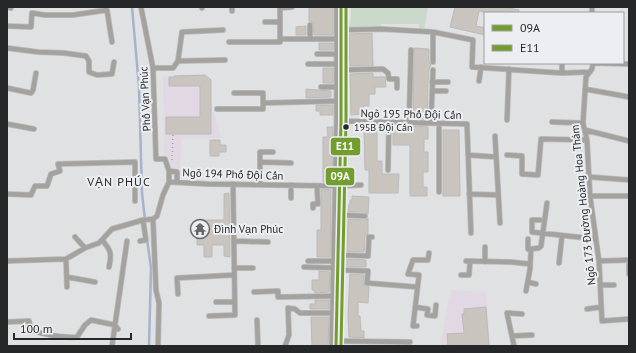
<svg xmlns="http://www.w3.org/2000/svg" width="636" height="353" font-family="'PT Sans',sans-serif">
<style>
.education{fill:#e1d8e3}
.green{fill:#cbd9cb}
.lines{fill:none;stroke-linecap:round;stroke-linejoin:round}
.stream{stroke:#a6b3cd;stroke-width:2.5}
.building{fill:#c9c4be;stroke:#bababb}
.lane-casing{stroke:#bcbcbd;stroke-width:6}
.secondary-casing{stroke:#bcbcbd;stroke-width:15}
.path{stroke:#a3a1a0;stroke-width:1.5;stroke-dasharray:1 3;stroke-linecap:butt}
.lane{stroke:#a4a29e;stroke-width:4.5}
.secondary{stroke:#a4a19d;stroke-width:13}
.bus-1-casing{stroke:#eceef1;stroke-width:6}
.bus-2-casing{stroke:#eceef1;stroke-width:6}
.bus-1{stroke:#739d2e;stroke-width:3}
.bus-2{stroke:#739d2e;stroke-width:3}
.bus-dot{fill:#262728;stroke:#eceef1;stroke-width:1.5}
.labels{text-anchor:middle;stroke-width:4;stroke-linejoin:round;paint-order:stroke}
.bus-label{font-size:10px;fill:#262728;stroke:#eceef1;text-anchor:start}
.street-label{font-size:11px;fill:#262728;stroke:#eceef1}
.poi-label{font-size:11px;fill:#262728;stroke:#eceef1;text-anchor:start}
.neighbourhood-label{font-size:12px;letter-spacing:1px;fill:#262728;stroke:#eceef1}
.line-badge{stroke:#eceef1;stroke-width:1.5}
.badge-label{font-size:11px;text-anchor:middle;font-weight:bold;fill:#fff}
</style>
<rect width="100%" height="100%" fill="#e0e1e3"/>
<!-- education -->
<path class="education" d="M205 75 211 103 221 138H182L180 170 172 169 170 159 164 158 163 76Z
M451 290 486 292 490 346H440Z"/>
<!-- green -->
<path class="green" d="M351 7H428L424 30H419V24H381V28H348L351 18Z"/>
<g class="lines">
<!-- stream -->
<path class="stream" d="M132 7 139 87 142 193 145 220
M147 239 151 268 149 346"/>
</g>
<!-- building -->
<path class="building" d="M309 7H333V35H314L313 23 309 21Z
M455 7H504L519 10 518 13H488L479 11 476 26 485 28V35L450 27Z
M306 26V35H296V27Z
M372 33 373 66H350L349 34Z
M319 43H333V50H319Z
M414 48 429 49V62L431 65 429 69 428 82 427 119H413Z
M323 68H333V83H323Z
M373 73V77H385L386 87H375V94H369V106H363V114L351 115 350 74Z
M205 75 211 80V134H166V117H200V86H169V77H174V76Z
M306 89 331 91V97L306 98Z
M316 105H333V115H320V111H316Z
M411 126 428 127V139H424V152H428V172H423V187H427V196H410V145H393V130H410Z
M327 127H333L332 182H323V137H328Z
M364 129H377V161H382V174H399L398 193H369V170H365Z
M443 130H459L460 196H443Z
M210 140H220V145H226V152H219V156H210Z
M321 189 331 190 330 257H317V230H321Z
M229 193 230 257 224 256V245H212V257H204V245H197V220H224V194Z
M352 196 369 197 368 214 365 212H348L349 204H350V200H352Z
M368 218V234L365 236 364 252H347L348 219 365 220Z
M347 259 366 260V267H347Z
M319 271 330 272 329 292 315 293 314 290H312V280H319Z
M350 274 364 275 363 284 365 286 369 287 368 303 358 302V316H360L361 331H364V338L349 337 348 316Z
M315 300H329V309H310V304H315Z
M486 307 489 346H448L447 334 464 333 462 314H464V309Z
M311 317H329L328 346H312Z"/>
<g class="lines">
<!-- lane casing -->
<g class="lane-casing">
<path id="lane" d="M7 7 11 8V7
M141 7 153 68 156 159H165L169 171V182
M202 7V8
M232 7V11
M592 13V7
M265 22H280
M310 25V39
M7 26 31 27 32 13 45 15H73L107 10 112 42
M343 30 381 29 433 32 473 40 472 67 562 73 590 72
M280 39V8L292 7
M229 42H280V39H339
M7 48 38 52 64 53 86 56 89 61V72L97 75 112 74 114 62
M317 54H339
M178 61 225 60
M433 62V32
M593 63 592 69 586 77 583 123 587 140 590 196 599 261 602 321 629 319
M593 63 629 64
M308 64H339
M153 68H173L178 61 182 32 223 30
M342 70 383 69 388 73 389 79H397V88
M562 73V63
M479 81 481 67
M432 82H448
M321 87H339
M7 88 31 93 33 90 36 73
M585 89 629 97
M432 91H446
M234 93H263V103
M217 109H263V103L339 101
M507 120 509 69
M342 121 467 124 471 233
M552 122 583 123
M409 123 411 50
M431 123 433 70
M439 123V192
M7 124 34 129
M585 130 629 141
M495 136 500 223
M468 155 496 157
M507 155 522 156V174L538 175 541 139 587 140
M260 162 291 163
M388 170 389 122
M169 171 177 172V181
M590 177 629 180
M260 185V152H273
M291 185V198
M7 194 31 195 35 186H47L51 174 60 171 58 164 135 162V201
M469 194 498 195
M590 196H629
M313 208V204H318L317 186
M340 215 365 216
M153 219 157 216 163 195 169 182 207 184 339 186 361 185
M153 219 156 290 159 303 158 346
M540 220H532V232L595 239
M75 237 85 248
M528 239V249H531
M102 240C111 250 112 254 109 267
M140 241 146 240 143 220
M234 241 268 242
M485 247V262
M339 255 368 256 369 237H372
M66 259 67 287
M7 261 66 259 85 248 99 243 112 229 143 220 153 219
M308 261H337
M466 261 511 262 530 264
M599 261 629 260
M559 263 562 236
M304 267 337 268
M234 268H253
M338 270 368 271 367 283 417 287
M629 274V265
M461 275H469L470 262
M67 277 95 282
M528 282 536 284
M600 285H614
M526 291 530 269 531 249 539 248 541 246 547 203
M254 292 278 291V297L337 296
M178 294 177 278 234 275
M216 302H235
M415 307 428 309 427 315 435 316 436 305
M587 309 601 307
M209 316 235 315 233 184
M257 320 258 346
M7 322 29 321 31 330C46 335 61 338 77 337L85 325 91 320 115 325 118 329
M417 326H413L419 275 408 274 413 260H428L429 253
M512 336 532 335
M338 341 410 342
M112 346 127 241
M285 346 289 335 288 308 295 309 300 313H335
M514 346 507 313 522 314"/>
</g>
<!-- secondary casing -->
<g class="secondary-casing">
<path id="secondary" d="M336 346 341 121V7"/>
</g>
<!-- path -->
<path class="path" d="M172 160 173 134"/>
<!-- lane -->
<use href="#lane" class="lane"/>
<!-- secondary -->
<use href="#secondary" class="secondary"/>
<!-- bus-1 casing -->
<g class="bus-1-casing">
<path id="bus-1" d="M336 346 341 121V7"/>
</g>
<!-- bus-2 casing -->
<g class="bus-2-casing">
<path id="bus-2" d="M341 346 346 121V7"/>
</g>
<!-- bus-1 -->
<use href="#bus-1" class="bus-1"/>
<!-- bus-2 -->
<use href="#bus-2" class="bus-2"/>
</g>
<!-- icons -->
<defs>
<g id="temple-ring" transform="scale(1)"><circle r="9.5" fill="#eceef1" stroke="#676869" stroke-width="1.5"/><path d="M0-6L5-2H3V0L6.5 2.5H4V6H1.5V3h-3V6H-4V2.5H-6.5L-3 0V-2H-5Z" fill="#676869"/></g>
</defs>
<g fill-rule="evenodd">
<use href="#temple-ring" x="200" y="229"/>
</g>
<!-- markers -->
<circle class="bus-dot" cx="346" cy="127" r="3.5"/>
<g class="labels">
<!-- bus labels -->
<g class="bus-label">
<text x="354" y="131">195B Đội Cấn</text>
</g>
<!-- street labels -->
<g class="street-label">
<text transform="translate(145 99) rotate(-93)" y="4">Phố Vạn Phúc</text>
<text transform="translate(411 114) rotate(1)" y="4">Ngõ 195 Phố Đội Cấn</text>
<text transform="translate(233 174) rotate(2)" y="4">Ngõ 194 Phố Đội Cấn</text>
<text transform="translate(583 205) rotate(-96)" y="4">Ngõ 173 Đường Hoàng Hoa Thám</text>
</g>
<!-- poi labels -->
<g class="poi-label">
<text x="214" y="233">Đình Vạn Phúc</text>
</g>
<!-- neighbourhood labels -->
<g class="neighbourhood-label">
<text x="119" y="186">VẠN PHÚC</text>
</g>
</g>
<g class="line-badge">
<rect x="330" y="137" width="31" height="19" rx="4" fill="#739d2e"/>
<rect x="325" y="167" width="30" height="19" rx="4" fill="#739d2e"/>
</g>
<g class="badge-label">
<text x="345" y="150">E11</text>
<text x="340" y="180">09A</text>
</g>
<!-- border -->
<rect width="636" height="353" fill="none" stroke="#262728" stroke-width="16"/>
<!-- legend -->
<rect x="484" y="12" width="140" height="52" fill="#eceef1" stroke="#9d9ea1"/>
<rect x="492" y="25" width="20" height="6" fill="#739d2e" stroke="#9d9ea1"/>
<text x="520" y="32" font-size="12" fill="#262728">09A</text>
<rect x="492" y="45" width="20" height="6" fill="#739d2e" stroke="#9d9ea1"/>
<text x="520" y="52" font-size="12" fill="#262728">E11</text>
<!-- scale -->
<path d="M14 333v6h117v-6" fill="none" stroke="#262728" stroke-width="2"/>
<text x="20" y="333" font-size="12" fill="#262728" stroke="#eceef1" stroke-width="3" paint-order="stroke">100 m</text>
</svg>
